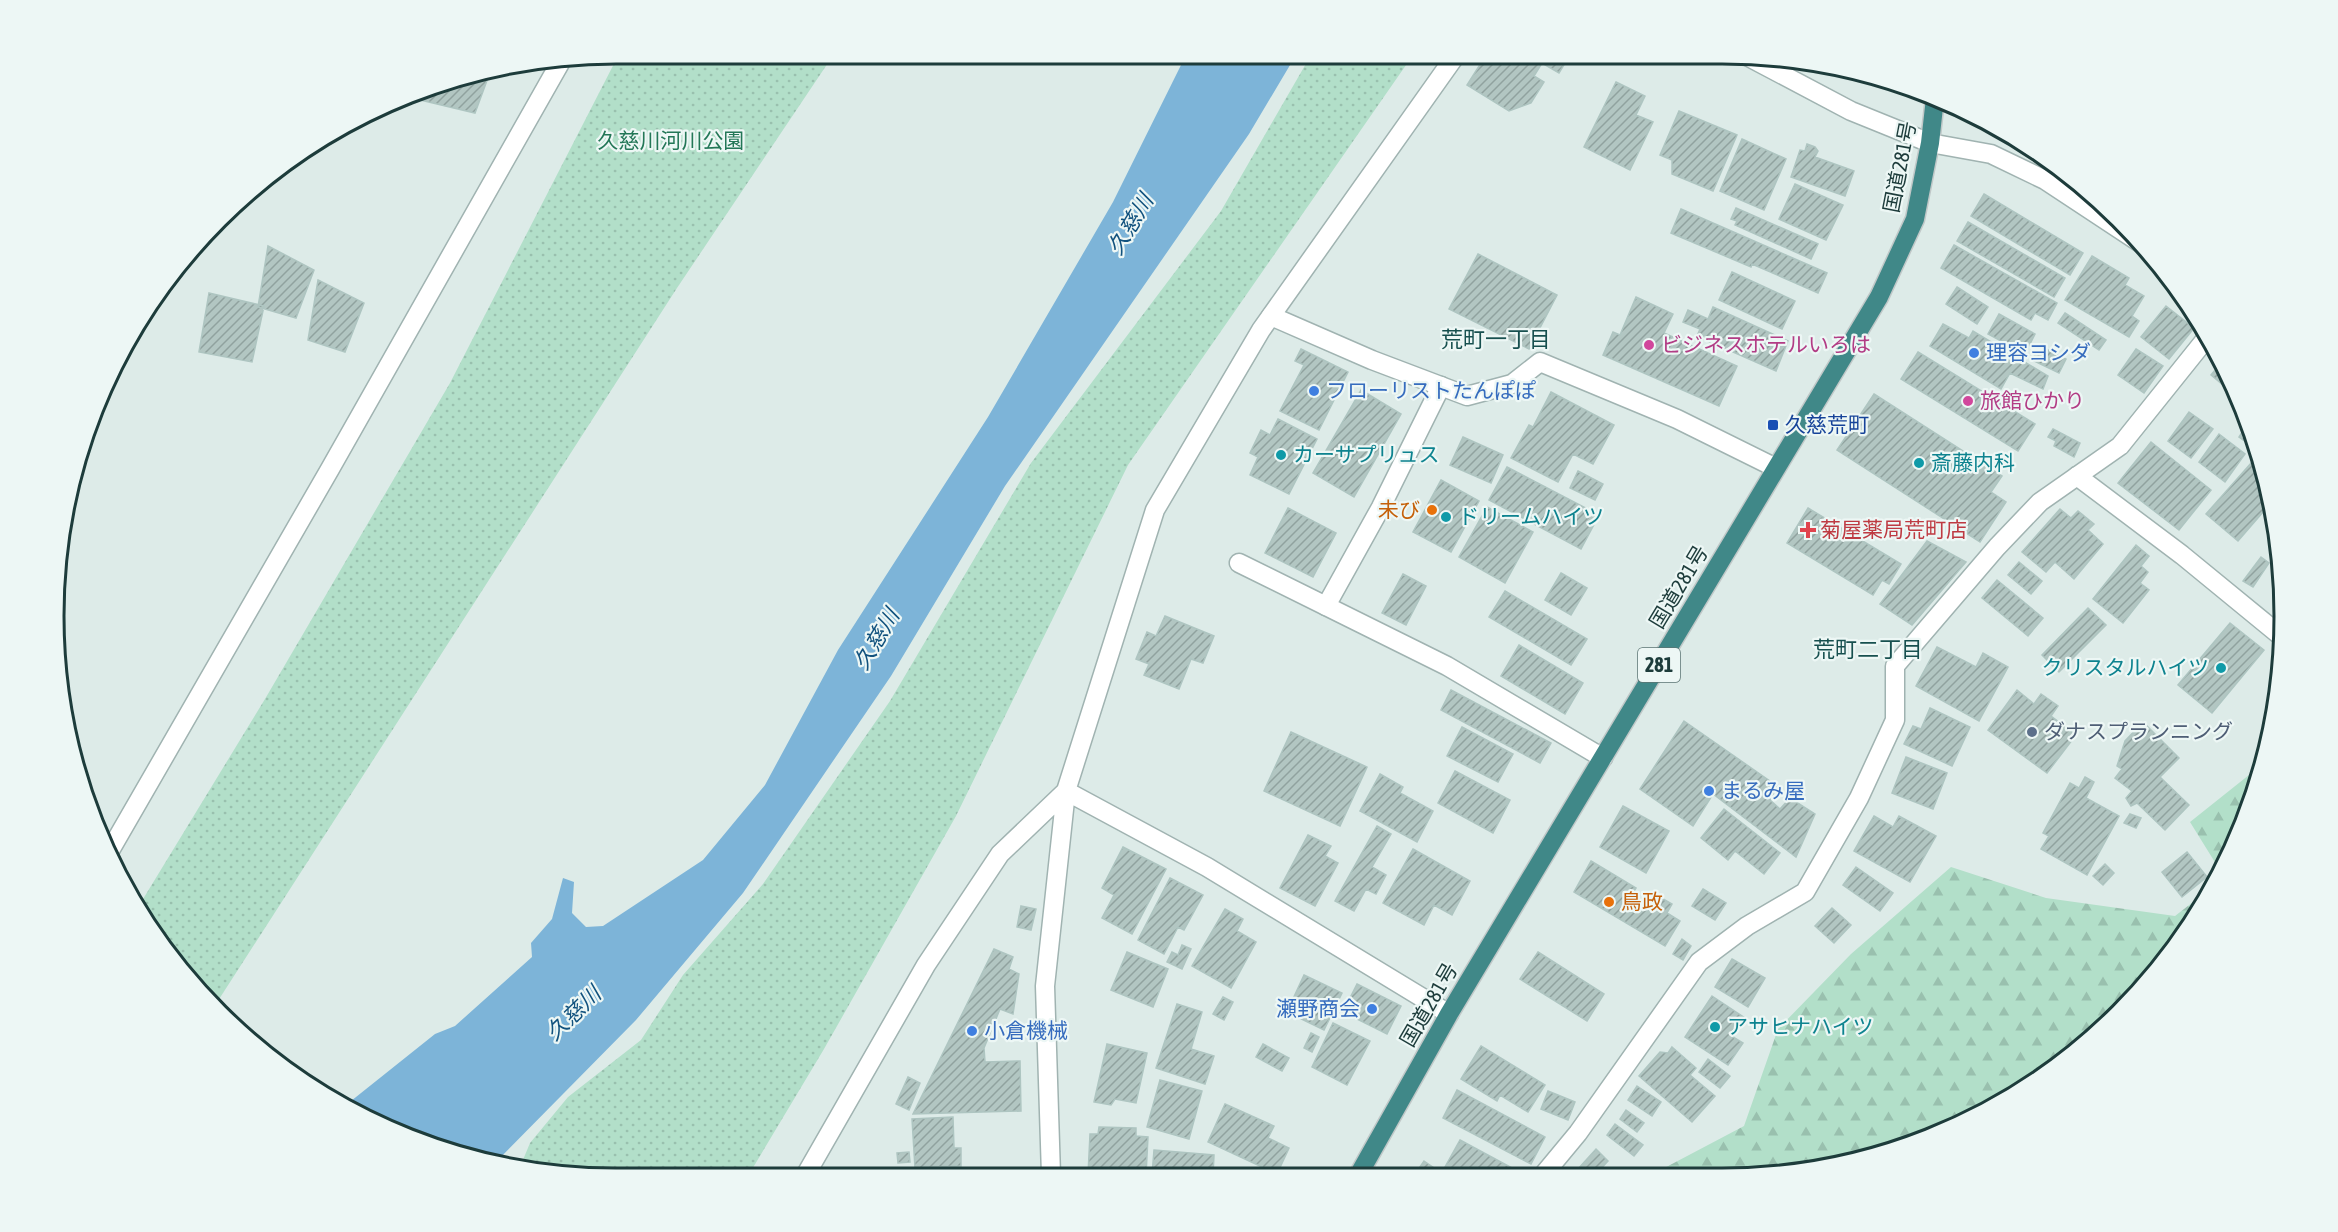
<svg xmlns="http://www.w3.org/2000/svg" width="2338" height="1232" font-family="'Asap Condensed','Noto Sans JP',sans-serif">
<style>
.forest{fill:url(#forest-firs)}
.park{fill:url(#park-dots)}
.water{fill:#7db4d8}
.building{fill:url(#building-hatch);stroke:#aec5c1;stroke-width:1.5}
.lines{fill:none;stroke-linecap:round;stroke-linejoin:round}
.service-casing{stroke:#a0b3b1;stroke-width:21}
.minor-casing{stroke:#a0b3b1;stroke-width:21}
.tertiary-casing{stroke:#a0b3b1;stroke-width:21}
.trunk-casing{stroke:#c0c8c8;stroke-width:21}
.service{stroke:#fff;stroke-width:18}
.minor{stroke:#fff;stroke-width:18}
.tertiary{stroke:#fff;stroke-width:18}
.trunk{stroke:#408888;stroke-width:18}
.hotel-dot{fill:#d1479c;stroke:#edf7f5;stroke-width:2}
.shop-dot{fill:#3f7fe0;stroke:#edf7f5;stroke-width:2}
.transit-dot{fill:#1a4fb4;stroke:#edf7f5;stroke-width:2}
.culture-dot{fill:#0f9aa8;stroke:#edf7f5;stroke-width:2}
.food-dot{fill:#e8710a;stroke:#edf7f5;stroke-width:2}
.health-dot{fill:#e0444e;stroke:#edf7f5;stroke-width:2}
.service-dot{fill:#5c6f8a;stroke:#edf7f5;stroke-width:2}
.labels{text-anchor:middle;stroke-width:4.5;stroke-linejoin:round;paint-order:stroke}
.shield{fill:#edf7f5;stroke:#5b7473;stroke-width:1.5}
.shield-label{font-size:20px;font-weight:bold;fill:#1d3c3b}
.park-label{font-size:21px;fill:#237757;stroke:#edf7f5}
.street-label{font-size:21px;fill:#1d3c3b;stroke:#edf7f5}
.hotel-label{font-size:21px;fill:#b23c85;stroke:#edf7f5;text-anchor:start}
.shop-label{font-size:21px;fill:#366cbe;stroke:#edf7f5;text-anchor:start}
.transit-label{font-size:21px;fill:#164399;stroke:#edf7f5;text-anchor:start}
.culture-label{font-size:21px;fill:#0d838f;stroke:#edf7f5;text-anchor:start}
.food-label{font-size:21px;fill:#c56008;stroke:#edf7f5;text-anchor:end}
.health-label{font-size:21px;fill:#be3a42;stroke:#edf7f5;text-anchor:start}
.service-label{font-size:21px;fill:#4e5e75;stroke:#edf7f5;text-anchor:start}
.water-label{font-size:22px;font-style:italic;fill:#11527e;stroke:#edf7f5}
.neighbourhood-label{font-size:22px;fill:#17504f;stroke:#edf7f5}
.rim{fill:none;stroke:#1d3c3b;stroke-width:3}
</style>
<defs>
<pattern id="forest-firs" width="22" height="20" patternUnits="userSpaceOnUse" patternTransform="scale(1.5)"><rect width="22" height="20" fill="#b2dfc9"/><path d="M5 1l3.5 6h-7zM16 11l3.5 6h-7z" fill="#99c0ae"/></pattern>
<pattern id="park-dots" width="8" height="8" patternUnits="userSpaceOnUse" patternTransform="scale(1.5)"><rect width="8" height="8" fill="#b2dfc9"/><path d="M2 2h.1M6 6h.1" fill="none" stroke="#99c0ae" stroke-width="1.8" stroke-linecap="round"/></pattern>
<pattern id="building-hatch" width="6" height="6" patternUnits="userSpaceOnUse" patternTransform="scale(1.5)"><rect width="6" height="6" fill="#b2c6c2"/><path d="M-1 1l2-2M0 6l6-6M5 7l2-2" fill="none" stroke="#90a29f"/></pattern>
</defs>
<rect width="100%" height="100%" fill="#ddebe8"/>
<!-- forest -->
<path class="forest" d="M2264 763 2226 865 2221 872 2190 822Z
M1951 867 2046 898 2175 916 2211 888 2145 986 2064 1062 1937 1135 1796 1173 1653 1174 1744 1126 1778 1029 1851 954Z"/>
<!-- park -->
<path class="park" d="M619 54H834L677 288 214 1007 140 904 265 699 450 383Z
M1311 55H1413L1128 465 956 816 824 1049 748 1176 580 1177 520 1167 530 1143 568 1097 641 1040 683 975 763 884 890 701 1031 463 1221 211Z"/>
<!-- water -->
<path class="water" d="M1186 55H1296L1249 134 1005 486 891 676 743 893 636 1020 495 1163 471 1159 367 1120 346 1105 435 1034 455 1026 532 957 531 943 552 919 563 878 574 882 572 913 586 927 603 926 703 860 765 785 838 650 988 417 1113 202Z"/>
<!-- building -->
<path class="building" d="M1486 55H1570L1559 73 1542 63 1534 76 1544 82 1531 103 1509 111 1467 85Z
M489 75 475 113 420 100 423 90 435 84Z
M1616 82 1645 96 1636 115 1653 122 1630 170 1584 147Z
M1679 111 1737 135 1713 191 1672 174V160L1660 155Z
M1742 139 1786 159 1764 210 1720 191Z
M1807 144 1815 147 1818 151 1815 157 1854 171 1845 196 1791 177 1800 150 1805 151Z
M1795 184 1843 205 1826 240 1779 219Z
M1984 194 2083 253 2070 275 1971 216Z
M1736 208 1818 244 1811 259 1735 225 1737 221 1731 219Z
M1681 209 1827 273 1818 293 1752 264 1751 267 1671 233Z
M1968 222 2065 278 2054 297 1957 241Z
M1954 245 2057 303 2048 320 2035 313 2031 320 1941 268Z
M268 246 314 270 296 318 258 307Z
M1478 254 1557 295 1529 349 1449 309Z
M2092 256 2129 278 2125 285 2144 296 2132 316 2139 321 2129 337 2065 300Z
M1732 272 1795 301 1782 329 1719 300Z
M318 280 364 303 345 352 308 340Z
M1957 287 1988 307 1977 324 1946 304Z
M209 293 264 306 252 362 199 352Z
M1636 297 1673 314 1664 333 1737 366 1719 406 1603 355 1613 332 1620 335Z
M2166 306 2194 328 2169 359 2141 337Z
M1713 307 1788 341 1776 371 1697 336 1700 329 1683 322 1688 310 1708 319Z
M2065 313 2106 340 2099 350 2058 323Z
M1999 314 2035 334 2025 354 1988 334Z
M1943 324 1969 338 1973 331 2048 376 2043 389 2010 373 2001 389 1930 346Z
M2040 346 2066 359 2059 373 2032 360Z
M1301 349 1348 372 1319 430 1280 411 1304 365 1295 361Z
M2136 349 2163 366 2144 393 2118 375Z
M1918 352 2035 424 2018 451 1901 379Z
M2221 363 2236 395V396L2211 375Z
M1361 390 1401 414 1354 497 1313 473Z
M1551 392 1614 425 1593 464 1573 454 1558 482 1511 458 1529 425 1533 427Z
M1874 394 2002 476 1991 492 2006 502 1980 542 1837 450Z
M2189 412 2213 429 2191 458 2168 441Z
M1278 419 1317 439 1289 494 1250 475 1258 457 1250 453 1261 430 1270 435Z
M2246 426 2252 430 2254 436 2256 449 2239 437Z
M2053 429 2080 443 2074 457 2054 446 2056 441 2048 437Z
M2219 434 2245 454 2225 482 2199 462Z
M1463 437 1503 455 1491 483 1450 465Z
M2151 442 2211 490 2179 530 2118 483Z
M2259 454 2270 504 2238 541 2206 514Z
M1507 467 1599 515 1581 549 1489 500Z
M1578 471 1603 484 1595 500 1570 488Z
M1441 480 1479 501 1451 552 1413 532Z
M1487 507 1533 532 1505 583 1459 557Z
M1288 508 1336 533 1313 577 1265 553Z
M1808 508 1901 564 1889 584 1882 580 1873 595 1787 543Z
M2060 509 2071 518 2078 511 2094 524 2088 530 2103 544 2074 579 2055 562 2046 572 2022 552Z
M1927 541 1966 562 1912 625 1880 604Z
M2136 545 2149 556 2141 566 2148 572 2140 583 2149 590 2123 623 2093 599Z
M2261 557 2269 563 2253 587 2243 581Z
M2019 562 2042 581 2031 594 2008 575Z
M1561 573 1587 588 1571 615 1545 600Z
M1403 574 1426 586 1406 625 1382 613Z
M1997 580 2043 618 2028 636 1982 598Z
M1505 591 1587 639 1571 665 1489 617Z
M2088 608 2106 625 2059 672 2042 655Z
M1165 616 1214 636 1203 663 1191 659 1179 689 1144 675 1149 664 1136 659 1147 632 1156 636Z
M2230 623 2264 650 2212 713 2178 685Z
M1519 645 1583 683 1565 714 1501 676Z
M1937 647 1976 667 1983 653 2008 667 1979 721 1916 686Z
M1451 690 1551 743 1540 763 1441 710Z
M2017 690 2034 704 2041 694 2058 706 2051 716 2076 735 2047 773 1988 730Z
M1930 708 1970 727 1952 766 1904 744 1913 726 1921 729Z
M1684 721 1777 786 1770 800 1780 809 1790 798 1815 814 1796 857 1713 794 1693 826 1640 789Z
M2143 722 2179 758 2160 777 2189 805 2165 830 2137 803 2131 806 2126 798 2132 791 2115 778 2122 769 2117 766 2125 741Z
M1462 727 1513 754 1498 782 1447 756Z
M1291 732 1367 767 1340 826 1264 791Z
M1906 757 1947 773 1933 809 1892 793Z
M1455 771 1510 800 1493 833 1438 803Z
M1380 774 1403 787 1400 793 1433 811 1417 842 1360 811Z
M2085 777 2094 782 2086 798 2119 816 2087 875 2041 849 2049 836 2043 833 2070 783 2079 788Z
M1623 806 1669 831 1646 873 1600 847Z
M1724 809 1780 853 1764 874 1735 851 1728 860 1701 838Z
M2130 814 2141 818 2136 828 2124 823Z
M1874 816 1893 827 1899 816 1936 836 1910 882 1854 851Z
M1377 826 1391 834 1372 867 1386 875 1376 894 1366 889 1354 911 1335 901Z
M1308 835 1331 846 1325 856 1338 863 1315 906 1280 888Z
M1123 847 1166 869 1132 934 1102 918 1114 895 1102 888Z
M1413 849 1470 881 1452 915 1434 905 1424 925 1383 903Z
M2187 852 2207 877 2182 897 2162 872Z
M1591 861 1636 888 1626 905 1632 908 1637 899 1647 905 1653 893 1672 904 1667 913 1680 921 1665 946 1574 892Z
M2105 864 2114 873 2103 885 2093 876Z
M1856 867 1893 893 1880 911 1843 885Z
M1170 878 1203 895 1184 930 1178 927 1164 954 1138 940Z
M1703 889 1726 903 1715 920 1692 906Z
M1021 906 1036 909 1031 930 1017 927Z
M1832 908 1851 925 1834 943 1815 926Z
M1225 909 1243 919 1237 931 1256 942 1231 988 1192 966Z
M1682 939 1691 946 1683 960 1673 954Z
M1182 945 1191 949 1182 969 1167 962 1172 952 1178 955Z
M994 949 1013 957 1009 969 1019 974 1013 1014 1000 1009 984 1048 985 1062 1020 1061 1021 1111 913 1114Z
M1127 952 1168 969 1153 1007 1111 990Z
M1538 952 1604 994 1587 1021 1520 979Z
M1732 959 1765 978 1748 1007 1715 987Z
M1304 975 1342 993 1324 1030 1287 1012Z
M1357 984 1401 1006 1387 1034 1343 1012Z
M1712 996 1745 1018 1733 1037 1743 1043 1728 1065 1685 1037Z
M1223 997 1233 1002 1224 1020 1213 1014Z
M1177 1004 1202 1012 1191 1049 1214 1056 1205 1084 1156 1068Z
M1333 1023 1370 1041 1347 1085 1312 1067Z
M1311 1033 1319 1037 1312 1052 1304 1048Z
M1107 1044 1147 1053 1136 1103 1115 1099 1111 1105 1094 1102Z
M1263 1044 1289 1058 1282 1071 1256 1057Z
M1481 1046 1545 1085 1528 1112 1500 1095 1497 1101 1461 1079Z
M1672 1047 1696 1068 1690 1075 1715 1096 1692 1122 1639 1076 1660 1052 1668 1053Z
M1708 1059 1730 1076 1720 1088 1699 1072Z
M908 1077 920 1083 909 1110 896 1104Z
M1160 1080 1202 1091 1189 1139 1147 1127Z
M1637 1086 1661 1102 1652 1116 1628 1100Z
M1457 1090 1545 1137 1531 1164 1443 1118Z
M1548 1091 1575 1102 1568 1120 1541 1109Z
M1225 1104 1274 1126 1268 1138 1289 1148 1277 1174 1208 1142Z
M1626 1110 1644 1123 1637 1132 1620 1119Z
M953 1117 954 1148H961V1166L915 1168 912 1119Z
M1615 1124 1643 1145 1634 1156 1607 1135Z
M1099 1127 1136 1128V1136L1148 1137 1146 1175H1088L1090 1134H1098Z
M1460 1140 1514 1169 1511 1174H1457L1445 1167Z
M1596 1149 1608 1161 1596 1174H1583L1578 1169Z
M1154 1150 1214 1155 1213 1175H1152Z
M909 1152 910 1162 898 1163 897 1153Z
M1424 1161 1443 1174H1415Z"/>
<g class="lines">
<!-- service casing -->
<g class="service-casing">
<path id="service" d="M1271 316 1372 360 1467 396 1512 384 1540 362 1677 419 1776 468
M2077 476 2182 555 2282 637
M1239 563 1326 606"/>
</g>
<!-- minor casing -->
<g class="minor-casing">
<path id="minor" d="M1930 143 1991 154 2045 180 2145 246
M1441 386 1381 507 1326 606 1447 666 1603 758
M108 854 330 469 560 63
M1544 1174 1578 1133 1699 962 1747 926 1805 892 1859 798 1895 720V666L1997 547 2040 502 2120 446 2209 335
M1051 1175 1045 986 1066 791 1155 510 1261 330 1456 55
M805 1176 926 965 1000 854 1066 791 1207 867 1449 1014"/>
</g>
<!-- tertiary casing -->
<g class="tertiary-casing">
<path id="tertiary" d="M1745 55 1851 111 1930 143"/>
</g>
<!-- trunk casing -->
<g class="trunk-casing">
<path id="trunk" d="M1359 1174 1449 1014 1879 297 1915 219 1930 143 1935 98"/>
</g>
<!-- service -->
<use href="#service" class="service"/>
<!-- minor -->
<use href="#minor" class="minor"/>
<!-- tertiary -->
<use href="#tertiary" class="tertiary"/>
<!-- trunk -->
<use href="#trunk" class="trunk"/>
</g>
<!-- markers -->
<g class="hotel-dot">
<circle cx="1649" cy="345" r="6"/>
<circle cx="1968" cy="401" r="6"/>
</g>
<g class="shop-dot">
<circle cx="1974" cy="353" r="6"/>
<circle cx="1314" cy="391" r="6"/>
<circle cx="1709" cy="791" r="6"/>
<circle cx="1372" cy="1009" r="6"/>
<circle cx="972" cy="1031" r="6"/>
</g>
<rect class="transit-dot" x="1767" y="419" width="12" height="12" rx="3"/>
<g class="culture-dot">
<circle cx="1281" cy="455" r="6"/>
<circle cx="1919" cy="463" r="6"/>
<circle cx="1446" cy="517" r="6"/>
<circle cx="2221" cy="668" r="6"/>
<circle cx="1715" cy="1027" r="6"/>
</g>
<g class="food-dot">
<circle cx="1432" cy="510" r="6"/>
<circle cx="1609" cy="902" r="6"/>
</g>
<path class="health-dot" d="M1805 521h6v6h6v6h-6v6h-6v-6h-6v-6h6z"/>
<circle class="service-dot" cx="2032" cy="732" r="6"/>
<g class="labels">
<!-- shield labels -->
<rect class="shield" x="1638" y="648" width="42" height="34" rx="4.5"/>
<g class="shield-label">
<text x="1659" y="672">281</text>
</g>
<!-- park labels -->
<g class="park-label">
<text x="671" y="148">久慈川河川公園</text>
</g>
<!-- street labels -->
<g class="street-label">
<text transform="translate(1900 167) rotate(-79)" y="7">国道281号</text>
<text transform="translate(1679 587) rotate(-59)" y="7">国道281号</text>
<text transform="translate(1429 1005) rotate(-60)" y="7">国道281号</text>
</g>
<!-- hotel labels -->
<g class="hotel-label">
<text x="1661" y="352">ビジネスホテルいろは</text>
<text x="1980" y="408">旅館ひかり</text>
</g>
<!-- shop labels -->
<g class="shop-label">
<text x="1986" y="360">理容ヨシダ</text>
<text x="1326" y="398">フローリストたんぽぽ</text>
<text x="1721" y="798">まるみ屋</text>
<text x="1360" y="1016" text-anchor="end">瀬野商会</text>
<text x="984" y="1038">小倉機械</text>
</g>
<!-- transit labels -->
<g class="transit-label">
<text x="1785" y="432">久慈荒町</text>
</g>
<!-- culture labels -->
<g class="culture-label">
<text x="1293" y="462">カーサプリュス</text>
<text x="1931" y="470">斎藤内科</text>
<text x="1458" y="524">ドリームハイツ</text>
<text x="2209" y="675" text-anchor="end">クリスタルハイツ</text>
<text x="1727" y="1034">アサヒナハイツ</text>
</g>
<!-- food labels -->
<g class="food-label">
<text x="1420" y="517">未び</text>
<text x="1621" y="909" text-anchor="start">鳥政</text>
</g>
<!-- health labels -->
<g class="health-label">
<text x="1820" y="537">菊屋薬局荒町店</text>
</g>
<!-- service labels -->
<g class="service-label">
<text x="2044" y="739">ダナスプランニング</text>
</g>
<!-- water labels -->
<g class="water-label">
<text transform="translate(1130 224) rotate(-59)" y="8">久慈川</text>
<text transform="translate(876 639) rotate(-59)" y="8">久慈川</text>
<text transform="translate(573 1013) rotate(-44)" y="8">久慈川</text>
</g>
<!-- neighbourhood labels -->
<g class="neighbourhood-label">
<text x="1496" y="347">荒町一丁目</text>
<text x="1868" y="657">荒町二丁目</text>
</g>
</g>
<!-- crop -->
<path d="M0 0H2338V1232H0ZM616 64H1722A552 552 0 0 1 2274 616V616A552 552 0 0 1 1722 1168H616A552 552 0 0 1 64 616V616A552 552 0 0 1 616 64Z" fill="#edf7f5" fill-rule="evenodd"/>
<path class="rim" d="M616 64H1722A552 552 0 0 1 2274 616V616A552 552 0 0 1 1722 1168H616A552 552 0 0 1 64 616V616A552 552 0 0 1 616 64Z"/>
</svg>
